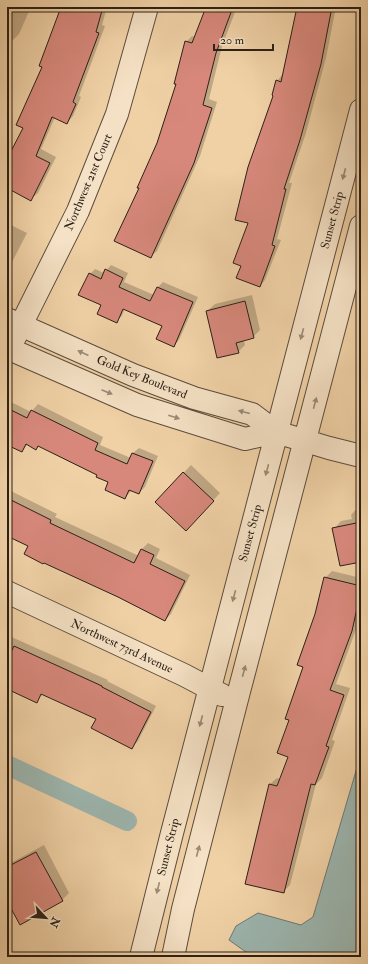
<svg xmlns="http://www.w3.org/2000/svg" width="368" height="964" font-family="'IM FELL Double Pica',serif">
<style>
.water{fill:#9cb5ae;stroke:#6f7972}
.shadow{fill:#0003}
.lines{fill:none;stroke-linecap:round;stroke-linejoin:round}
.canal{stroke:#9cb5ae;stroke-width:20}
.building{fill:#d7887b;stroke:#2b2018}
.minor-casing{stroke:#5c4c3c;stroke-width:24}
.minor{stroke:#f5e1c5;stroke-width:22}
.oneway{fill:#9a8a77}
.labels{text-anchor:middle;stroke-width:3;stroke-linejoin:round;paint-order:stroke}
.street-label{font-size:12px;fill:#2b2018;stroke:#f5e1c5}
</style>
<rect width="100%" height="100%" fill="#f0d1a6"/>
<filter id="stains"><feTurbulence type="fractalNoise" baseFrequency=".005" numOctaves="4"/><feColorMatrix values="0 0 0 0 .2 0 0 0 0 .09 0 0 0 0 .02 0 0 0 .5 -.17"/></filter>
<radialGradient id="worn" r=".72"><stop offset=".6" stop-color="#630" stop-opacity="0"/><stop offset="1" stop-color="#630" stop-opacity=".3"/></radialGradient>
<!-- water -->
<path class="water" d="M361 754V957H253L229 940 236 926 258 913 301 925 313 917Z"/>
<!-- shadow -->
<path class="shadow" d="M7 7H26L30 9 19 34 13 40 7 38Z
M62 7H107L102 25 105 26 79 96 81 97 73 116 67 123 55 117 41 149 56 157 38 193 31 199 7 187V161L24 127Z
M193 7H237L222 46 209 99 217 102 200 156 157 251 150 257 140 188 158 144 177 84 186 42 192 36 196 37 205 12 192 8Z
M298 7H336L326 58 306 133 289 183H292L277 239 281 240 265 280 260 286 242 265 277 81 282 75H284Z
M7 223 27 233 11 264 7 268Z
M111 265 128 273 124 282 154 295 158 287 163 282 198 297 179 340 174 346 163 325 125 308 122 316 116 321 102 305 90 274 95 269 104 273Z
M252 295 260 330 253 337 244 340 245 345 238 352 207 311 215 304Z
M7 400 31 412 38 404 103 437 100 445 131 458 133 453 139 448 158 456 145 487 139 493 132 490 125 498 110 482 39 445 36 449 28 444 22 451 7 444Z
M191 465 220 493 193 522 156 502Z
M7 489 57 514 55 517 139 556 142 549 148 543 160 549 156 558 190 575 171 614 165 620 7 534Z
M358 507H361V561L334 529 341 521 352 519 351 515Z
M332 571 361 578V610L358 624 336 684 350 688 332 740 335 741 322 778 316 784 290 885 283 892 270 784 277 778 281 779 289 756 290 719 304 667 325 578Z
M7 635 108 680 107 681 156 706 138 741 132 748 97 719 43 694 36 702 7 688Z
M44 845 69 893 62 900 7 899V865Z"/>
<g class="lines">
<!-- canal -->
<path class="canal" d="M7 765 127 821"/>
</g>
<!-- building -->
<path class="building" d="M61 7H103L96 32 99 33 73 102 76 104 67 124 52 117 36 156 50 163 31 201 7 188V159L23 128 16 125 42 67 39 66Z
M206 7H233L216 53 203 105 212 108 194 163 151 258 114 241 139 188H137L157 143 176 84H174L185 41 192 43Z
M297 7H332L321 64 300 140 284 189H286L272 245 275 246 260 287 236 278 241 266 233 263 248 223 235 220 248 167 273 96 272 95 276 80 281 82Z
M105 269 123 278 119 287 150 301 157 287 193 302 174 347 156 339 162 326 123 309 117 323 97 314 101 305 78 295 89 273 101 279Z
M245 301 254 338 236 343 239 353 217 358 206 311Z
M7 408 27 418 31 410 98 443 95 450 127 464 132 453 153 461 139 494 129 490 125 499 105 490 108 482 96 477 97 475 38 446 36 450 26 444 22 452 7 445Z
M183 472 214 501 186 531 155 502Z
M7 498 51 520 50 523 134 563 141 549 154 555 150 564 185 581 165 621 118 597 44 563 43 564 24 554 28 546 7 536Z
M361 522V562L340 566 332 528Z
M324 577 361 586V590L352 631 330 690 344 695 326 746 329 747 315 785 311 784 284 893 245 884 269 784 277 786 288 757 277 753 289 720 285 719 303 667 297 665 315 614Z
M14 646 102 686V687L151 712 132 749 91 728 96 719 41 694 37 703 7 689V660Z
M36 852 63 901 20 925 7 901V867Z"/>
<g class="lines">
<!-- minor casing -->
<g class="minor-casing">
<path id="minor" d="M7 319 133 375 194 398 252 414 276 432 329 448 361 456
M7 348 137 405 245 439 276 432
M9 349 78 211 117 114 147 7
M7 592 184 675 222 695
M141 957 172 833 361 110
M173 957 183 909 236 703 361 226"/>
</g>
<!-- minor -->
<use href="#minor" class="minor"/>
</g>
<!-- one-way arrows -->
<defs><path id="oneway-solid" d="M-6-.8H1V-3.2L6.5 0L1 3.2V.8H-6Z"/></defs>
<g class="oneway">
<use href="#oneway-solid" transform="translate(344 174) rotate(105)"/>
<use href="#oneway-solid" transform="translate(302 334) rotate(105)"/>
<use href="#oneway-solid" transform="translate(83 353) rotate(-156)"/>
<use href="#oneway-solid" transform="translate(107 392) rotate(23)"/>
<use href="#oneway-solid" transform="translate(315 403) rotate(-75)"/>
<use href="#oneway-solid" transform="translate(244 412) rotate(-165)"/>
<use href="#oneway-solid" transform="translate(174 417) rotate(18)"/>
<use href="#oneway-solid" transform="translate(267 470) rotate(105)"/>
<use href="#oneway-solid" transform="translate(234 596) rotate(105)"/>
<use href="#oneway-solid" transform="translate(244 671) rotate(-75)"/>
<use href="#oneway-solid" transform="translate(201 721) rotate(105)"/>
<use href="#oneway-solid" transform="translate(198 851) rotate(-75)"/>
<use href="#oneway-solid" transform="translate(158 888) rotate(104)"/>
</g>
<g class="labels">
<!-- street labels -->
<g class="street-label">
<text transform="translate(88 182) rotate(-67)" y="4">Northwest 21st Court</text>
<text transform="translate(332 220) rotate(-75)" y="4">Sunset Strip</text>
<text transform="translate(142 377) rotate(22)" y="4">Gold Key Boulevard</text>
<text transform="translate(250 533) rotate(-75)" y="4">Sunset Strip</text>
<text transform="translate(122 646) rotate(25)" y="4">Northwest 73rd Avenue</text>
<text transform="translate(168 847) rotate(-76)" y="4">Sunset Strip</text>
</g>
</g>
<!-- margin -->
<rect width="368" height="964" fill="none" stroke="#f0d1a6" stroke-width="24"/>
<rect x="8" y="8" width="352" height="948" fill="none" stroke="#2b2018" stroke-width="2"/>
<rect x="12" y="12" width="344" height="940" fill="none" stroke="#2b2018"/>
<!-- north arrow -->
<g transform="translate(46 918) rotate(116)" stroke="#f5e1c5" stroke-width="3" paint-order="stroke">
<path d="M0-3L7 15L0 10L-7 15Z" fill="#2b2018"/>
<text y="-6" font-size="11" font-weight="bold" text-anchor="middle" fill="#2b2018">N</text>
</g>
<!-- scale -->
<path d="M214 44v6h59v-6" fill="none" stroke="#2b2018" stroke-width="2"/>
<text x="220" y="44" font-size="12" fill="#2b2018" stroke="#f5e1c5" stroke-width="3" paint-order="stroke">20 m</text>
<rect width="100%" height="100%" filter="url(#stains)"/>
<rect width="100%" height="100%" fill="url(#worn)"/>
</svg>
